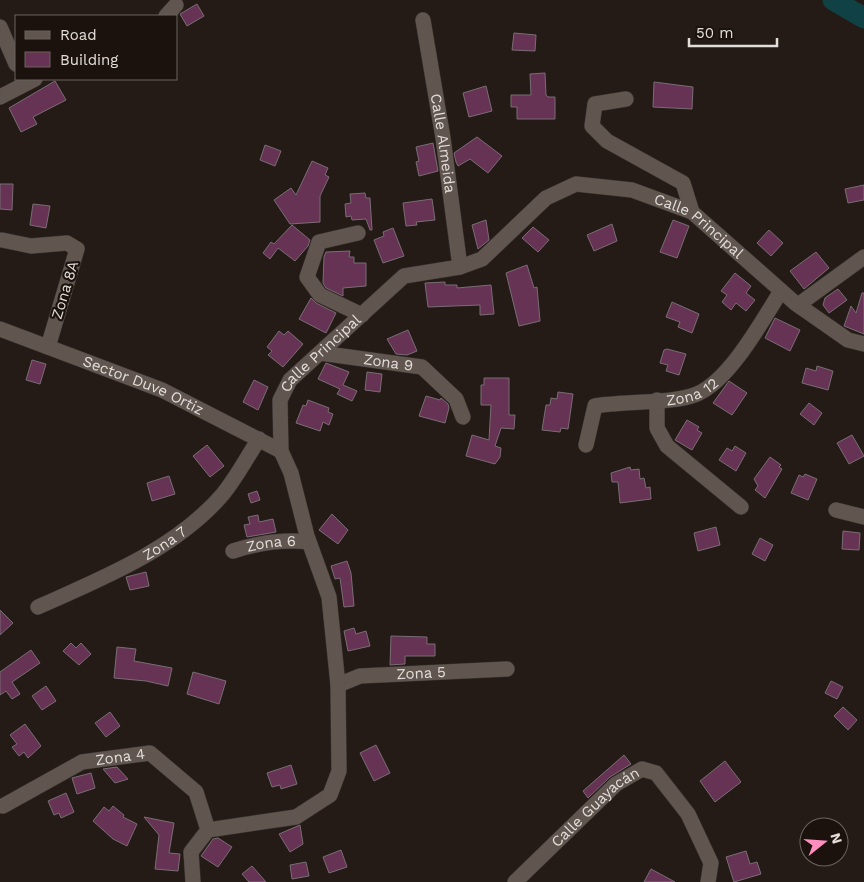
<svg xmlns="http://www.w3.org/2000/svg" width="864" height="882" font-family="'Work Sans',sans-serif">
<style>
.lines{fill:none;stroke-linecap:round;stroke-linejoin:round}
.river{stroke:#0f4145;stroke-width:21}
.building{fill:#663354;stroke:#796d74}
.minor-casing{stroke:#3d3532;stroke-width:16}
.minor{stroke:#60554f;stroke-width:15}
.labels{text-anchor:middle;stroke-width:4.5;stroke-linejoin:round;paint-order:stroke}
.street-label{font-size:15px;fill:#e3ddd9;stroke:#1b120d}
</style>
<rect width="100%" height="100%" fill="#251b16"/>
<g class="lines">
<!-- river -->
<path class="river" d="M833 0 864 18"/>
</g>
<!-- building -->
<path class="building" d="M197 4 204 16 187 26 180 14Z
M514 33 536 35 535 51 512 50Z
M545 73 546 95 548 97H555V119H517V107H511V95H531L530 74Z
M55 81 66 100 33 117 37 124 21 132 9 108Z
M654 82 693 87 692 109 653 107Z
M486 86 492 111 469 117 463 93Z
M477 137 502 156 488 173 470 159 458 166 456 162 454 153Z
M433 143 438 171 419 176 416 162 419 161 416 147Z
M265 145 281 151 275 166 260 160Z
M312 161 328 168 325 175 329 177 320 196V222L290 224 274 200 291 188 296 195Z
M0 184H13L12 210 0 209Z
M864 185V200L848 203 845 189Z
M365 193 366 198H370L372 230H370L366 219 352 220 351 216 346 217 345 204 351 203 350 194Z
M432 199 435 220 416 222 417 225 406 226 403 203Z
M33 204 50 206 46 228 30 225Z
M486 220 489 240 478 249 472 225Z
M673 220 689 226 677 258 660 252Z
M612 224 617 241 594 251 587 235Z
M292 225 310 240 308 246 295 261 278 248 270 259 263 253 271 242 274 244Z
M533 227 549 240 538 252 522 238Z
M393 228 404 256 383 263 374 240 384 236 383 232Z
M769 230 783 243 771 256 757 243Z
M350 251 349 257H354V263H366V286L343 288V296L326 288 323 283 324 257 326 252Z
M816 252 829 268 804 289 790 271Z
M527 265 534 288 537 287 540 321 519 326 506 273Z
M735 273 751 286 746 293 755 300 746 311 736 303 731 310 722 302 727 295 721 291Z
M445 282V285H457V288L491 285 494 314 480 315V305L428 307 425 283Z
M838 289 847 300 829 313 823 305 825 298Z
M862 293H864V334L844 326 851 306 856 313Z
M311 298 316 303 336 313 326 333 299 319Z
M672 302 699 314 692 333 678 327 680 322 666 317Z
M775 318 800 330 790 351 765 338Z
M408 330 417 351 407 355 396 354 387 339Z
M279 331 284 335 288 331 303 344 283 367 268 355 272 351 267 347Z
M667 349 686 354 679 375 666 371 668 365 660 363 664 350Z
M32 360 46 364 40 384 26 380Z
M326 363 349 372 343 385 357 391 352 401 337 394 340 389 318 379Z
M817 366 833 371 828 390 802 383 806 368 816 371Z
M367 372 382 374 380 392 365 390Z
M484 378H509V415H515L514 429 501 428 495 446 501 448 500 457 495 464 466 456 472 435 489 440 491 405H481V385H484Z
M254 380 268 387 258 410 243 402Z
M729 381 747 393 732 415 713 403Z
M558 392 573 394 568 429 561 428 560 432 542 430 546 405H550L551 398 557 399Z
M426 396 440 400 441 398 448 404 449 408 445 423 419 416Z
M308 400 329 408 328 412 333 414 329 425 323 422 320 431 296 423 303 405 306 406Z
M809 403 822 413 814 425 800 414Z
M687 420 699 427 697 430 702 433 692 450 675 440Z
M852 435 864 456 849 464 837 443Z
M207 445 224 466 210 477 193 456Z
M735 446 746 453 736 471 719 460 727 448 732 451Z
M770 457 781 465 779 467 782 469 765 498 755 490 758 486 754 479Z
M630 467 631 470 639 469 640 479 644 478 646 488 650 487 651 499 620 503 618 482H612L611 473Z
M805 474 817 479 808 500 791 493 799 475 803 477Z
M169 476 175 494 152 501 147 483Z
M257 491 260 500 251 503 248 494Z
M332 514 348 530 338 544 319 530Z
M258 515 259 522 273 519 276 532 247 537 244 525 250 524 248 517Z
M716 527 720 545 698 551 694 533Z
M843 531 860 533 859 550 842 549Z
M760 538 773 545 765 561 752 554Z
M347 561 351 573 354 606 344 607 340 578 335 579 331 566Z
M146 572 149 586 130 590 126 577Z
M0 610 13 623 0 635Z
M354 628 356 634 366 631 370 646 348 651 344 631Z
M391 636 427 637V644H435V656H405V664L390 665Z
M71 643 76 648 81 643 91 654 79 665 63 651Z
M117 647 136 649 134 661 172 668 168 686 146 681 114 678Z
M31 650 40 663 12 682 20 694 12 699 6 691 0 695V672Z
M193 672 226 681 219 704 187 694Z
M831 681 843 687 837 699 825 693Z
M46 686 56 701 42 710 32 696Z
M843 707 857 720 848 730 834 716Z
M110 712 120 726 106 737 95 723Z
M25 724 41 746 28 758 24 752 19 756 12 747 17 744 10 735Z
M376 745 390 773 374 781 360 753Z
M624 755 631 764 610 777 588 798 583 791Z
M725 761 741 782 715 802 700 781Z
M291 765 297 784 281 789 280 785 272 787 267 773Z
M117 767 128 779 115 783 103 769Z
M91 773 95 788 77 794 72 778Z
M66 793 74 812 61 818 59 813 54 815 48 801Z
M113 806 124 815 123 817 137 824 127 846 113 839 93 821 104 807 109 811Z
M144 817 174 823 169 853 180 854 178 871 155 869 159 835Z
M300 825 303 844 290 852 279 834Z
M218 838 232 847 218 867 201 856 213 839Z
M341 850 347 867 329 873 323 857Z
M746 851 750 864 757 862 761 874 734 882 726 857Z
M306 862 309 876 292 879 290 865Z
M252 866 266 882H249L242 874Z
M651 869 675 882H644Z"/>
<g class="lines">
<!-- minor casing -->
<g class="minor-casing">
<g id="minor">
<path d="M166 16 176 5"/>
<path id="s1" d="M423 20 443 138 460 267"/>
<path d="M0 27 16 64"/>
<path d="M0 97 35 79"/>
<path d="M626 99 595 104 592 126 607 141 683 183 692 212"/>
<path d="M358 233 319 242 307 277 320 295 362 315"/>
<path d="M2 240 31 246 67 243 77 249 48 347"/>
<path d="M798 305 864 257"/>
<path id="s2" d="M0 329 162 390 281 451"/>
<path id="s3" d="M320 353 422 367 456 399 463 417"/>
<path d="M657 400V428L667 446 741 507"/>
<path id="s4" d="M586 445 595 406C623 401 673 404 697 394 730 380 762 321 781 291"/>
<path d="M836 510 864 517"/>
<path id="s5" d="M233 551C258 543 283 539 309 542"/>
<path id="s6" d="M38 607C103 578 176 549 223 494 237 477 247 457 259 439"/>
<path id="s7" d="M338 685 360 676 507 669"/>
<path id="s8" d="M3 806 82 762 150 753 196 792 208 830"/>
<path id="s9" d="M193 882 191 852 208 830 296 817 330 795 339 771 338 685 329 597 307 536 291 473 281 451 280 400 290 380 404 276 460 267 482 259 546 198 576 184 632 190 692 212 795 303 848 340 864 344"/>
<path id="s10" d="M515 882 616 784 642 769 656 773 688 814 711 863 708 882"/>
</g>
</g>
<!-- minor -->
<use href="#minor" class="minor"/>
</g>
<g class="labels">
<!-- street labels -->
<g class="street-label">
<text dy="5" stroke="none"><textPath href="#s1" startOffset="125">Calle Almeida</textPath></text>
<text dy="5" stroke="none"><textPath href="#s9" startOffset="1104">Calle Principal</textPath></text>
<text transform="translate(65 290) rotate(-73)" y="5">Zona 8A</text>
<text dy="5" stroke="none"><textPath href="#s9" startOffset="655">Calle Principal</textPath></text>
<text dy="5" stroke="none"><textPath href="#s3" startOffset="69">Zona 9</textPath></text>
<text dy="5" stroke="none"><textPath href="#s2" startOffset="154">Sector Duve Ortiz</textPath></text>
<text dy="5" stroke="none"><textPath href="#s4" startOffset="139">Zona 12</textPath></text>
<text dy="5" stroke="none"><textPath href="#s6" startOffset="142">Zona 7</textPath></text>
<text dy="5" stroke="none"><textPath href="#s5" startOffset="39">Zona 6</textPath></text>
<text dy="5" stroke="none"><textPath href="#s7" startOffset="85">Zona 5</textPath></text>
<text dy="5" stroke="none"><textPath href="#s8" startOffset="129">Zona 4</textPath></text>
<text dy="5" stroke="none"><textPath href="#s10" startOffset="110">Calle Guayacán</textPath></text>
</g>
</g>
<!-- legend -->
<rect x="15" y="15" width="162" height="65" fill="#1b120d" stroke="#6b635f"/>
<rect x="25" y="31" width="25" height="8" fill="#60554f" stroke="#6b635f"/>
<text x="60" y="40" font-size="15" fill="#e3ddd9">Road</text>
<rect x="25" y="52" width="25" height="15" fill="#663354" stroke="#6b635f"/>
<text x="60" y="65" font-size="15" fill="#e3ddd9">Building</text>
<!-- north arrow -->
<g transform="translate(824 842) rotate(73)"><circle r="24" fill="#1b120d" stroke="#6b635f"/>
<path d="M0-4L9 19L0 12L-9 19Z" fill="#fe8ebe"/>
<text y="-8" font-size="14" font-weight="bold" text-anchor="middle" fill="#e3ddd9">N</text>
</g>
<!-- scale -->
<path d="M689 38v8h88v-8" fill="none" stroke="#e3ddd9" stroke-width="2.5"/>
<text x="696" y="38" font-size="15" fill="#e3ddd9" stroke="#1b120d" stroke-width="4" paint-order="stroke">50 m</text>
</svg>
